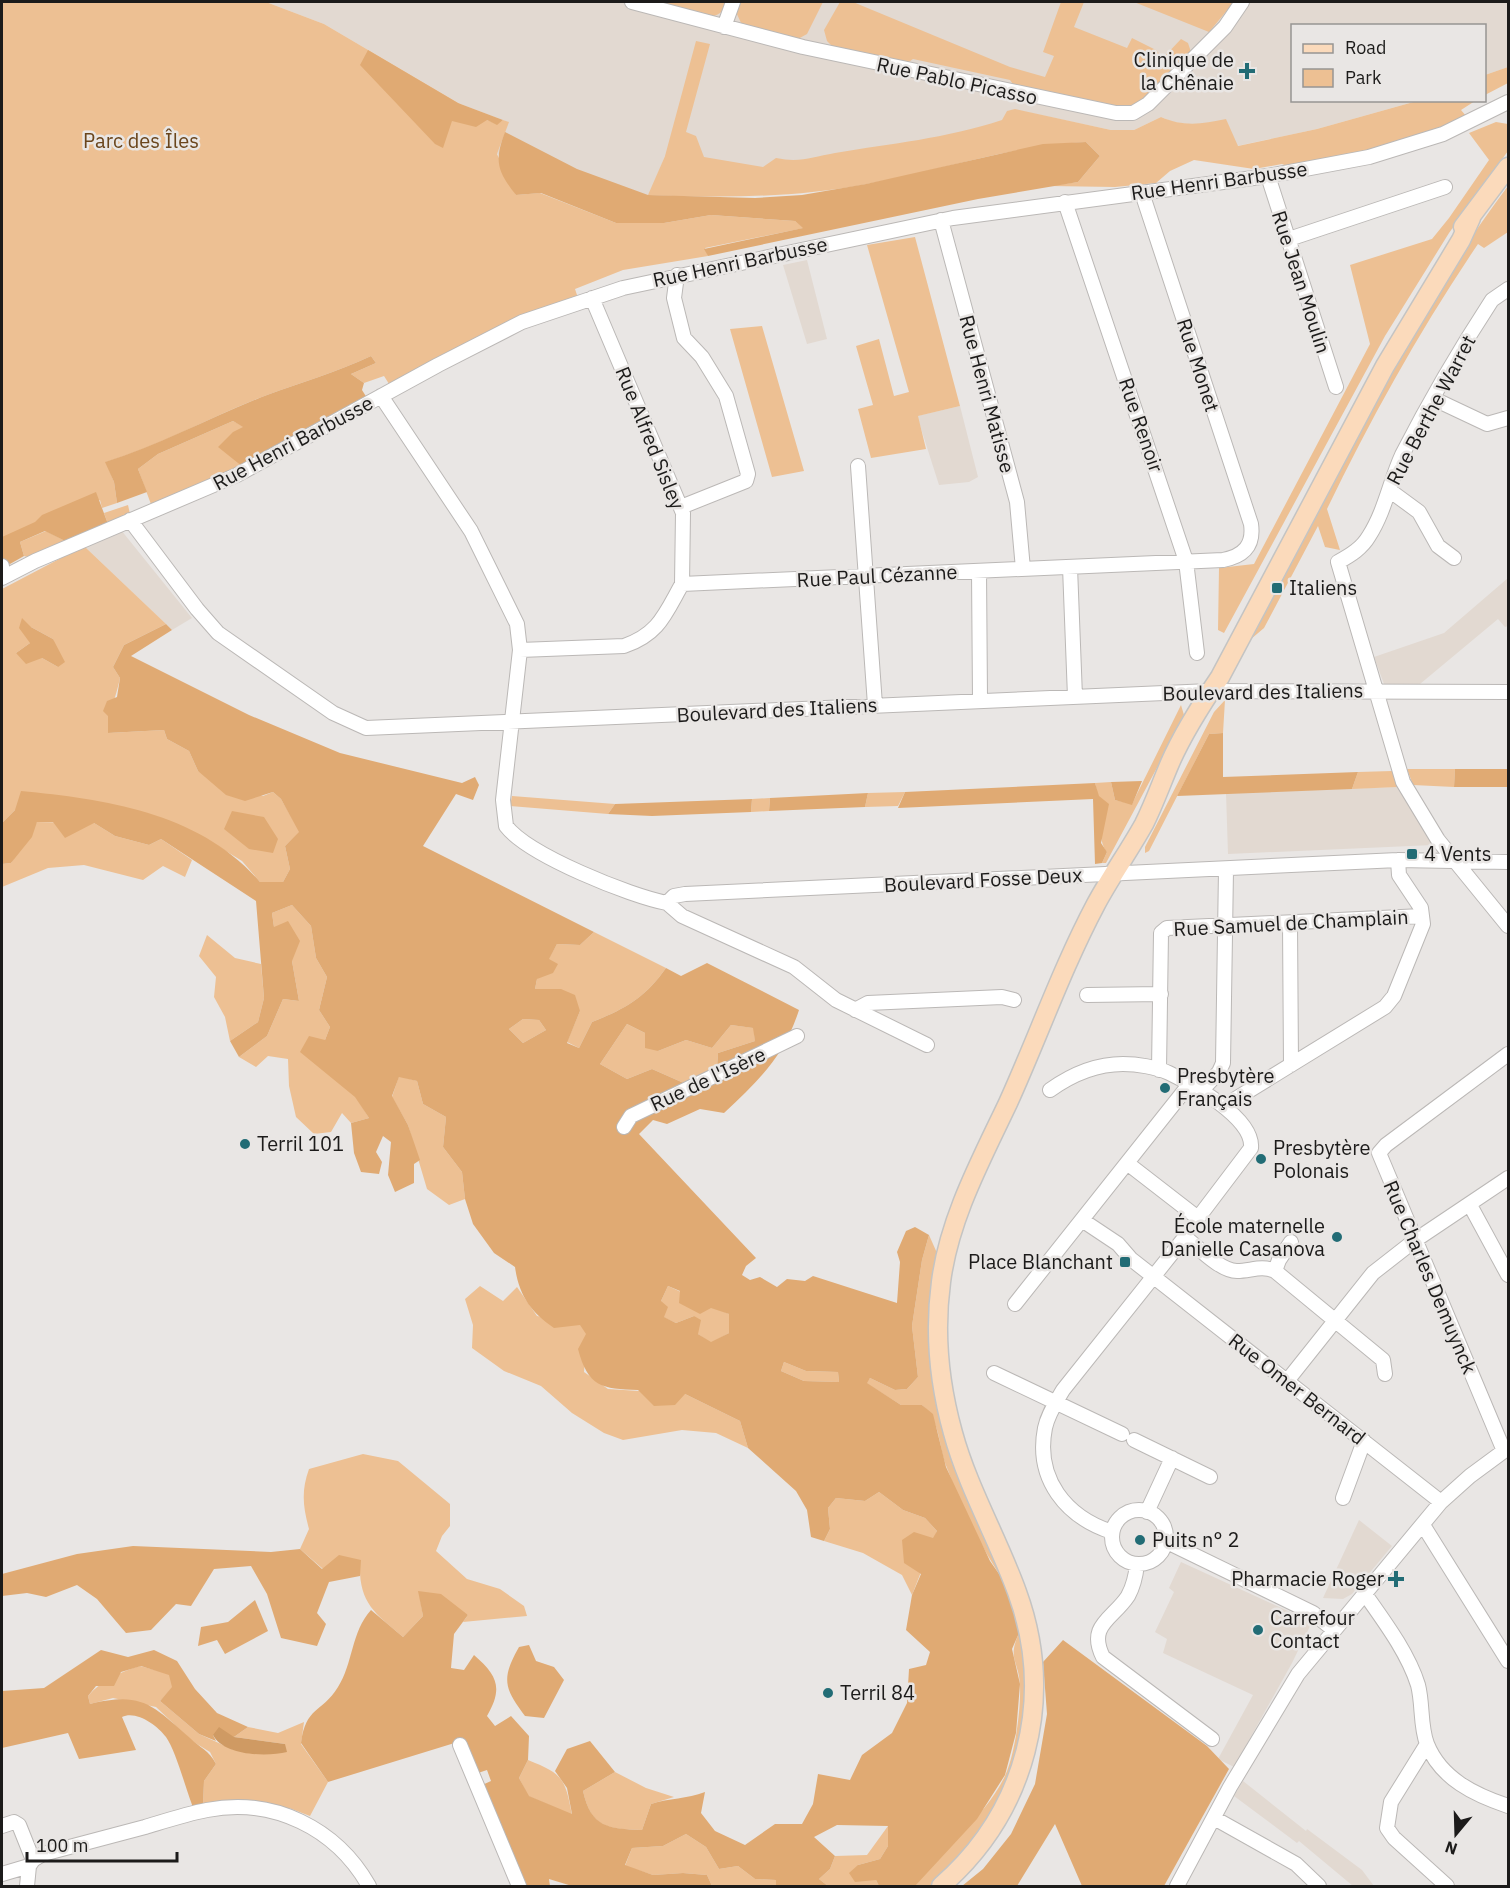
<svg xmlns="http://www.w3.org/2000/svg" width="1510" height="1888" font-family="'IBM Plex Sans',sans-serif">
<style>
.built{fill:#e2d9d1}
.green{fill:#edc093;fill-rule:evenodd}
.forest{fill:#e0aa73;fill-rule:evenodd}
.water{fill:#cf9a63}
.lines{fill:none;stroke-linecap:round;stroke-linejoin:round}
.minor-casing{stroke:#bbb8b6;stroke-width:16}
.major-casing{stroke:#c4c4c3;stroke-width:21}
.minor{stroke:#fff;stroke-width:14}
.major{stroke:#fbdabb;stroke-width:18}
.poi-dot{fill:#226c75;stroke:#e9e6e4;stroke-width:2}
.labels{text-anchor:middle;stroke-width:5;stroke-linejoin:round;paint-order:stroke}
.poi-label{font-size:20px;fill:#1c1b1a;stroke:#e9e6e4;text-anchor:start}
.street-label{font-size:20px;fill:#1c1b1a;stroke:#e9e6e4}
.park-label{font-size:20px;fill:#6a451c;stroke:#e9e6e4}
</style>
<rect width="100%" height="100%" fill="#e9e6e4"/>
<!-- built -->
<path class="built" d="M266 2H1508V67L1485 75 1484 26H1292V100L1417 101 1317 129 1237 146 1226 120 1196 125 1173 122 1161 117 1134 130H1111L1022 111 1018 130 799 178 665 156 645 205 497 154 508 122 458 103 324 24Z
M807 260 827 339 807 344 783 265Z
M960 406 978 477 969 482 939 485 917 416Z
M121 530 192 618 172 630 84 546Z
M1508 578V626L1505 627 1498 619 1420 684H1384L1374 657 1444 633Z
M1398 787 1433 845 1228 854 1226 793Z
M1359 1520 1392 1546 1352 1594 1343 1599 1323 1598Z
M1181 1562 1312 1622 1292 1663 1234 1767 1218 1759 1253 1695 1163 1653 1167 1639 1155 1632 1174 1592 1169 1588Z
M1243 1781 1306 1831 1307 1829 1362 1870 1374 1886H1353L1299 1841 1297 1843 1234 1796Z"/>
<!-- green -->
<path class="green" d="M2 2H266L324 24 487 120 497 124 503 120 509 122 497 154 516 195 540 193 616 223H664L711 215 795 221 804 228 705 248 708 256 623 270 575 289 578 298 391 387 384 376 364 383 351 374 376 363 371 356C337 372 302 382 267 395 213 415 162 445 106 462L114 482 117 503 102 508 100 500 2 543Z
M652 2H727C723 12 719 16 707 17Z
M738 2H823L807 34 798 39 742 25 735 10Z
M840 2H853L1010 67 1045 77 1054 56 1043 52 1061 2H1084L1074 27 1127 48 1132 38 1156 50 1163 58 1181 39 1188 43 1191 52 1142 102 1115 110 1015 87 1010 80 913 59 906 64 834 48 827 41 824 30Z
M1134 2H1234L1209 32Z
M696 41 710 44 686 132 696 136 704 157 763 167 776 158C800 163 812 157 835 153 894 143 943 139 1002 120L1007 111 1015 109 1111 130H1134L1161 117C1184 127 1202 124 1226 119L1238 146 1317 129 1417 101H1475L1461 110 1467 117C1411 147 1350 156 1289 167L1282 164 1254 169 1194 160 1170 171 1156 183 1115 187 1049 186 1078 182 1100 156 1086 142C1012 145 940 171 867 184 794 198 722 198 648 195L665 156Z
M1508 67V83L1485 95V75Z
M1496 122 1508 124V151L1449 233 1385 336 1224 633 1218 630 1219 568 1254 564 1370 344 1350 265 1432 239 1449 218 1489 160 1469 133Z
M1508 186V232L1484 248 1478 244C1421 328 1371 418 1327 509L1340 550 1325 547 1318 526 1264 628 1244 645C1326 489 1402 327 1508 186Z
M915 237 960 406 918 416 926 449 871 458 858 409 873 405 856 346 879 339 894 396 909 392 867 245Z
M762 326 804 471 772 477 730 329Z
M233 421 244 427 243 467 152 507 138 469 158 454Z
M128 505 130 514 108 524 104 513Z
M46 531 67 542 31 558 24 556 20 542Z
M84 546 166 624 124 645 113 667 120 678C116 698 108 713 108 733L164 730 167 739 189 751 198 771 263 796 273 792 281 799 300 832 285 846 290 869 283 882H260L242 861 205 838 15 810 2 823V589ZM31 627 53 639 58 667 42 658 16 653 30 643Z
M1225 700 1223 733 1209 734 1149 851 1145 853V847L1214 712Z
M1181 705 1184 715 1182 721 1106 863H1102L1107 852C1097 843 1100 799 1095 783L1111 782 1115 800 1132 804Z
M1407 769H1455L1454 787 1413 785Z
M1392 771 1398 787 1352 789 1358 772Z
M905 792 898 806 865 807 868 793Z
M512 796 615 804 608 814 510 806Z
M770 798 769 811 751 812 752 799Z
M37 822 94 823 115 836 149 845 161 839 192 860 185 877 163 866 143 880 84 865 48 868 2 887V864L11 863Z
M292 905 311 926 316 958 327 977 319 1010 330 1027 325 1040 331 1074 356 1097 369 1118 351 1123 342 1113 331 1132 314 1134 296 1117 289 1086 288 1059 268 1056 256 1067 239 1057 267 1036 283 999 299 1001 292 961 274 927 272 913Z
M594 932 666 968C645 998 625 1009 592 1022L579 1048 567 1042 580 1011 535 989 537 979 557 944 580 945Z
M207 935 235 958 261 964 264 998 258 1022 230 1041 225 1017 214 997 216 977 199 956Z
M523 1019 539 1020 546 1030 523 1043 509 1029Z
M627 1024 645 1033 658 1051 686 1040 712 1048 731 1025 754 1028 755 1041 718 1053 717 1068 686 1084 652 1069 627 1079 600 1064Z
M399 1076 417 1081 423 1104 446 1117 443 1147 462 1172 465 1199 449 1205 427 1189 408 1125 392 1097Z
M929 1235 937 1253 929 1344 936 1405 947 1442 1006 1584C982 1550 962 1508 947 1468 938 1446 941 1421 922 1405H901L866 1383 870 1378 895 1390 907 1389 918 1377 912 1326 922 1260Z
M480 1286 503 1301 517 1287 537 1316 580 1324 587 1334 584 1372 608 1389 685 1394 740 1421 748 1448 716 1433 682 1430 623 1440 604 1433 572 1413 541 1386 504 1371 472 1348 473 1325 465 1299Z
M668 1286 729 1314V1333L711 1343 698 1334 694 1316 676 1323 663 1317 661 1301Z
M784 1362 806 1371 838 1372 839 1382 804 1381 781 1371Z
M363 1454 398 1461 450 1504V1526L442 1536 436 1551 467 1579 500 1589 524 1606 527 1616 463 1622 468 1615 419 1592 423 1616 403 1637C373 1612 358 1602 360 1560L323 1569 300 1549 309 1529C303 1507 301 1491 309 1469Z
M879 1492 903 1510 925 1518 937 1531 912 1595 902 1575 863 1553 824 1541 830 1529 828 1508 836 1498 865 1501Z
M1019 1633 1027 1667 1028 1715 1006 1792 955 1867 932 1886H915C941 1846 984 1820 1005 1776 1015 1754 1021 1710 1020 1686 1019 1660 1007 1660 1019 1633Z
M140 1666 170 1674 173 1687 160 1701 199 1734 234 1750 285 1744 234 1737 248 1727 278 1733 304 1722 301 1744 328 1782 310 1816 289 1808 288 1810C258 1802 233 1798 203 1805L204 1781 216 1764 210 1752 192 1741 156 1707 113 1698 90 1704 88 1696C102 1680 120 1672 140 1666Z
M528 1760C563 1774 565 1778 572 1815L528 1796 519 1778Z
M615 1772 646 1788 674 1797 651 1804 642 1830C608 1829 591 1828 583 1791Z
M888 1826V1846L880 1859 858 1865 876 1880 879 1886H828L819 1879 830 1869 835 1856 867 1855Z
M686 1834 706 1847 719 1869 738 1866 755 1879 776 1880V1886H712L707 1875 683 1873 653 1875 625 1866 632 1848 663 1846Z"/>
<!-- forest -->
<path class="forest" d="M368 50 458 103 503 120 497 125 487 120 476 127 452 121 443 148 435 144 360 65Z
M505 132 577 169 648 195 755 198 802 195 866 184 1043 144 1086 142 1100 156 1078 182 978 199 708 256 704 249 803 228 795 221 711 215 664 223H616L541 193 516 195C497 171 494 161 505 132Z
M371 356 376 363 351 374 364 383 362 390 367 398 243 467 218 447 233 432 243 427 233 421 158 454 138 469 147 492 117 503 114 482 105 462C161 445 212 416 267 395 302 382 337 372 371 356Z
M96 492 108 524 67 542 45 531 20 542 24 556 10 564 3 561 2 537 35 522 42 515Z
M22 618 31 627 53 639 65 662 58 667 42 658 26 664 16 653 30 643 19 628Z
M166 624 172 630 131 656 249 715 340 753 462 783 475 777 479 785 473 800 456 794 423 846 594 932 580 945 557 944 549 959 558 964 553 973 537 979 535 989H561L575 995 580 1011 567 1043 579 1048 592 1022C625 1009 645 998 666 968L681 976 707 963 799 1010C784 1057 758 1081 724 1113L700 1109 667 1124 653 1120 639 1134 756 1258 746 1266 742 1275 750 1280 760 1277 777 1287 787 1279 805 1281 813 1276 897 1303 900 1262 897 1252 906 1231 915 1227 929 1235 922 1260 912 1326 918 1377 907 1389 895 1390 870 1378 867 1383 901 1405H922L933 1414 946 1467 990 1561 1006 1584 1019 1633 1012 1649 1020 1684 1016 1733 1005 1775 977 1819 915 1886H879L876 1880 855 1882 849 1873 858 1865 880 1859 888 1846V1826L837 1825 814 1837 835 1856 830 1869 819 1879 828 1886H776V1880L755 1879 738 1866 719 1869 706 1847 686 1834 663 1846 632 1848 625 1865 653 1875 683 1873 707 1875 712 1886H572L549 1879 550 1886H523L480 1786 491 1781 487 1770 475 1774 461 1741 328 1782 301 1743C306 1706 321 1714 338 1687 353 1664 351 1632 371 1610L403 1637 423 1616 418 1591 441 1594 468 1615 454 1634 451 1668 464 1670 474 1655C498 1676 503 1688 487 1716L495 1726 511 1716 529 1736 528 1760 519 1778 529 1796 572 1814 567 1788 555 1771 567 1749 590 1741 615 1772 583 1791C591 1827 608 1829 642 1830L651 1804C669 1798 687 1799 705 1792L701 1813 715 1831 745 1845 775 1824H802L813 1804 818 1774 850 1780 862 1755 892 1733 907 1703 909 1669 926 1665 930 1652 906 1630 912 1595 921 1574 904 1563 902 1540 914 1532 933 1538 937 1531 925 1518 903 1510 879 1492 865 1501 836 1498 828 1508 830 1529 824 1541 811 1537 807 1510 796 1491 748 1448 740 1421 685 1394 675 1405 654 1406 638 1390C602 1389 588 1387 578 1349L586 1334 580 1325 554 1328C531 1312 519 1296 515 1267L494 1253 473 1224 465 1199 462 1172 443 1147 446 1117 423 1104 417 1081 399 1077 392 1096 408 1125 420 1160 414 1164V1183L395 1192 388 1175 391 1142 383 1136 376 1152 382 1162 379 1174 361 1172 354 1153 351 1123 369 1118 355 1097 300 1052 309 1036 325 1040 330 1027 319 1010 327 977 316 958 311 926 292 905 272 913 274 927 288 921 300 941 292 961 299 1001 283 999 267 1036 239 1057 230 1041 258 1022 264 998 256 901 161 839 149 845 115 836 94 823 65 838 53 822H37L32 837 11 863 2 864V823L15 810 21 791C106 799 201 813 260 882H283L290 869 285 846 299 832 281 799 273 792 245 801 226 795 198 771 189 751 167 739 164 730 108 733V716L103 711 107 701 117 697 120 678 113 667 124 645ZM523 1019 539 1020 546 1030 523 1043 509 1029ZM627 1024 645 1033V1048L658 1051 686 1040 712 1048 731 1025 753 1028 755 1041 718 1053 717 1068 686 1084 652 1069 627 1079 600 1064ZM668 1286 680 1291 679 1303 700 1314 711 1308 729 1314V1333L711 1342 698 1334 701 1320 694 1316 676 1323 664 1317 668 1307 661 1301ZM784 1362 806 1371 838 1372 839 1382 804 1381 781 1371Z
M1223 733V777L1358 772 1352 789 1177 796 1209 734Z
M1455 769H1508V787H1454Z
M1142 781 1132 805 1115 800 1111 782Z
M1095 783 1099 796 1109 804 1101 843 1107 852 1102 863 1095 864 1093 799 898 808 905 792Z
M868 793 865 807 769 811 770 798Z
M752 799 751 812 652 816 608 814 615 804Z
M232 811 264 817 278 839 273 853 249 849 224 829Z
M133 1546 271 1552 300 1549 322 1569 339 1555 361 1560 360 1576 329 1582 317 1613 326 1624 317 1646 281 1638 267 1594 251 1566 214 1569 191 1606 176 1604 151 1630 126 1633 97 1599 77 1585 46 1597 27 1593 2 1596V1574L77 1554Z
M255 1600 268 1631 225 1654 217 1640 198 1646 201 1627 228 1622Z
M1063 1640 1207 1746 1229 1769 1164 1886H1082L1055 1824 1017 1886H962L983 1869 1011 1834 1035 1784 1047 1714 1043 1662Z
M529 1645 536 1661 554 1667 564 1680 544 1718 525 1716C504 1688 501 1679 519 1647Z
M101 1650 128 1657 154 1650 177 1661 195 1689 217 1713 248 1727 234 1737 213 1735 216 1741 199 1734 160 1701 172 1687 169 1675 141 1666 121 1672 114 1686H96L88 1696 90 1704C143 1691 153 1706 190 1738 200 1748 209 1750 216 1764L204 1781 203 1805 193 1807C186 1790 176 1751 166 1737 157 1725 136 1710 122 1717L136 1750 79 1759 68 1733 2 1748V1691L44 1688Z"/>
<!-- water -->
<path class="water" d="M219 1727 234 1737 285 1744 287 1752C267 1757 224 1756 213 1735Z"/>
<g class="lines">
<!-- minor casing -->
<g class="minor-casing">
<path id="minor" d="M632 2 803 47 1116 113H1133L1148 104 1225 27 1242 2
M724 27 733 2
M1268 176 1336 387
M1065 202 1186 561 1197 653
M941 220 1017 502 1023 569
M1286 240 1445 187
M677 275 674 298 684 338 702 357 726 396 748 474 746 481 681 507
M1508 289 1492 300C1460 349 1429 402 1402 455 1390 481 1385 511 1369 536 1362 548 1351 555 1338 562L1403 782 1438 840 1508 926
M592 298 683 513 682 584
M381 396 471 531 517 624 520 650 503 800 506 826C528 855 630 896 667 903L674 896 685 894 1398 860 1508 862
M1434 399 1487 424 1508 418
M858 466 875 705
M1389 490 1419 512 1438 546 1454 558
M130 520 197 609 218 633 333 713 366 728 1210 691 1508 692
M2 567V566
M1070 567 1075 697
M979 571 980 699
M2 578 35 561 237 475 438 365 522 322 623 288 953 218 1268 176 1369 157 1443 134 1508 102
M520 650 624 646C659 634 665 614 682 584L1223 560C1244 556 1254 545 1251 524L1142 193
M667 903 682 916 794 967 836 1000 927 1045
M1290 923 1291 1065
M1087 995 1161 994
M855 1010 868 1003 1002 997 1014 1000
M1159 1070 1161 933 1167 928 1422 916
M1050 1090C1071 1075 1097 1064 1123 1064 1137 1064 1156 1067 1169 1073 1192 1084 1254 1118 1251 1148L1198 1218 1127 1163
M1202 1090 1219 1072 1223 1063 1226 870
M1224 1106 1385 1007 1394 996 1423 924 1421 908 1399 875 1398 860
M624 1127 631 1116 797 1036
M1470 1205 1508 1275
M1082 1220 1118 1244 1131 1259 1441 1502
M1275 1271 1279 1260 1291 1242
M1015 1304 1188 1086
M994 1373 1122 1434
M1287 1381 1373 1273 1414 1241 1508 1178
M1134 1440 1210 1477
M1504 1451 1379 1153 1386 1145 1508 1054
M1343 1498 1364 1441
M1112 1537a27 27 0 1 1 54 0a27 27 0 1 1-54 0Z
M1147 1512 1172 1458
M1423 1525 1508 1661
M1112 1532C1066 1517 1035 1479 1045 1428 1048 1414 1056 1402 1063 1390L1185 1237C1198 1247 1220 1271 1237 1271 1251 1271 1261 1265 1275 1271L1383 1360 1385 1374
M1165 1541 1313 1613 1334 1630
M1137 1564C1136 1574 1133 1587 1128 1596 1113 1619 1087 1625 1103 1657L1212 1739
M1365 1594C1384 1621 1408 1653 1418 1685 1423 1704 1420 1726 1427 1744 1441 1779 1475 1795 1508 1806
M1427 1744 1391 1802 1387 1828 1394 1838 1447 1886
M460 1745 519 1886
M1214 1818 1296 1864 1319 1886
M2 1826 14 1822 19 1825 33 1860 43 1854C77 1845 111 1836 145 1827 165 1821 186 1814 207 1810 273 1797 336 1828 369 1886
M2 1874 29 1866 33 1860
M27 1886 29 1866
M1177 1886 1230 1787 1298 1674 1441 1502 1470 1476 1508 1448"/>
</g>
<!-- major casing -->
<g class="major-casing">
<path id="major" d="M1463 227 1508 167
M941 1886C1026 1812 1056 1699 1017 1592 998 1539 968 1488 953 1433 939 1383 934 1334 941 1282 949 1219 981 1160 1008 1103 1038 1037 1062 968 1096 904 1111 876 1129 851 1144 824 1154 804 1161 784 1170 763 1183 733 1201 705 1220 677L1385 366 1461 240 1471 218"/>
</g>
<!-- minor -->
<use href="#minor" class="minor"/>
<!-- major -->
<use href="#major" class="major"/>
</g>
<!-- markers -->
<g class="poi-dot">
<path d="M1244 62h6v6h6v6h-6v6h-6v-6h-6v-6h6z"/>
<rect x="1271" y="582" width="12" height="12" rx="3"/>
<rect x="1406" y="848" width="12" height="12" rx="3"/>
<circle cx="1165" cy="1088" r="6"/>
<circle cx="245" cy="1144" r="6"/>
<circle cx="1261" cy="1159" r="6"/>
<circle cx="1337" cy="1237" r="6"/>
<rect x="1119" y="1256" width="12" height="12" rx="3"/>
<circle cx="1140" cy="1540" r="6"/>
<path d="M1393 1570h6v6h6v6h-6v6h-6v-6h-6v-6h6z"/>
<circle cx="1258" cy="1630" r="6"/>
<circle cx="828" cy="1693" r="6"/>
</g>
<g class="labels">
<!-- poi labels -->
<g class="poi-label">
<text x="1234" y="67" text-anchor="end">Clinique de<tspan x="1234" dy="23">la Chênaie</tspan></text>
<text x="1289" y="595">Italiens</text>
<text x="1424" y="861">4 Vents</text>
<text x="1177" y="1083">Presbytère<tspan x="1177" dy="23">Français</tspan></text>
<text x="257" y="1151">Terril 101</text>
<text x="1273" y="1155">Presbytère<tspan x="1273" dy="23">Polonais</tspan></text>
<text x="1325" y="1233" text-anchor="end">École maternelle<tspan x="1325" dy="23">Danielle Casanova</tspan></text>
<text x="1113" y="1269" text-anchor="end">Place Blanchant</text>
<text x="1152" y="1547">Puits n° 2</text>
<text x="1384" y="1586" text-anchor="end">Pharmacie Roger</text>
<text x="1270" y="1625">Carrefour<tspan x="1270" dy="23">Contact</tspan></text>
<text x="840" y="1700">Terril 84</text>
</g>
<!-- street labels -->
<g class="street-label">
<text transform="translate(957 81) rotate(12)" y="7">Rue Pablo Picasso</text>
<text transform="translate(1219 181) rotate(-8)" y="7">Rue Henri Barbusse</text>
<text transform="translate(740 262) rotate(-12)" y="7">Rue Henri Barbusse</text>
<text transform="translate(1301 282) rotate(72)" y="7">Rue Jean Moulin</text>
<text transform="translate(1198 365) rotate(72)" y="7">Rue Monet</text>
<text transform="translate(987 394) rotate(75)" y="7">Rue Henri Matisse</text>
<text transform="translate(1431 410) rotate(-62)" y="7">Rue Berthe Warret</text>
<text transform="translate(1141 425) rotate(71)" y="7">Rue Renoir</text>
<text transform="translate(650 438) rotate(68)" y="7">Rue Alfred Sisley</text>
<text transform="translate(293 443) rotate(-28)" y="7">Rue Henri Barbusse</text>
<text transform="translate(877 576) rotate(-3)" y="7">Rue Paul Cézanne</text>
<text transform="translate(1263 692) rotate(-1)" y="7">Boulevard des Italiens</text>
<text transform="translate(777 710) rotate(-3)" y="7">Boulevard des Italiens</text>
<text transform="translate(983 880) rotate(-3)" y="7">Boulevard Fosse Deux</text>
<text transform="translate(1291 923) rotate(-3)" y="7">Rue Samuel de Champlain</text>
<text transform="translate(708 1079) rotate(-25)" y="7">Rue de l'Isère</text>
<text transform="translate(1430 1277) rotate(67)" y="7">Rue Charles Demuynck</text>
<text transform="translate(1297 1389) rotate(38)" y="7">Rue Omer Bernard</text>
</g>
<!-- park labels -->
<g class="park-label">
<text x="141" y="148">Parc des Îles</text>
</g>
</g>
<!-- border -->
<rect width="1510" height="1888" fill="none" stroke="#1c1b1a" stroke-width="6"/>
<!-- legend -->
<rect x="1291" y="24" width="195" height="78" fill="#e9e6e4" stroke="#979593" stroke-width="1.5"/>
<rect x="1303" y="44" width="30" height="9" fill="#fbdabb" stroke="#979593" stroke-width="1.5"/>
<text x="1345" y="54" font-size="18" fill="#1c1b1a">Road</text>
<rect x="1303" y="69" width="30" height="18" fill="#edc093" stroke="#979593" stroke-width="1.5"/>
<text x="1345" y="84" font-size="18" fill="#1c1b1a">Park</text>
<!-- north arrow -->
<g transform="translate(1456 1834) rotate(199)" stroke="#e9e6e4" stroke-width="4.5" paint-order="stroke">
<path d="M0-4.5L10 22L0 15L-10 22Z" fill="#1c1b1a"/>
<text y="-9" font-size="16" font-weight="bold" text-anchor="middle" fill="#1c1b1a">N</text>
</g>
<!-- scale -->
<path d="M27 1852v9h150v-9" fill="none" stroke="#1c1b1a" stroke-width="3"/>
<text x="36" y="1852" font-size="18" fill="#1c1b1a" stroke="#e9e6e4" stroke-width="4.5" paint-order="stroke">100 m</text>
</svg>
